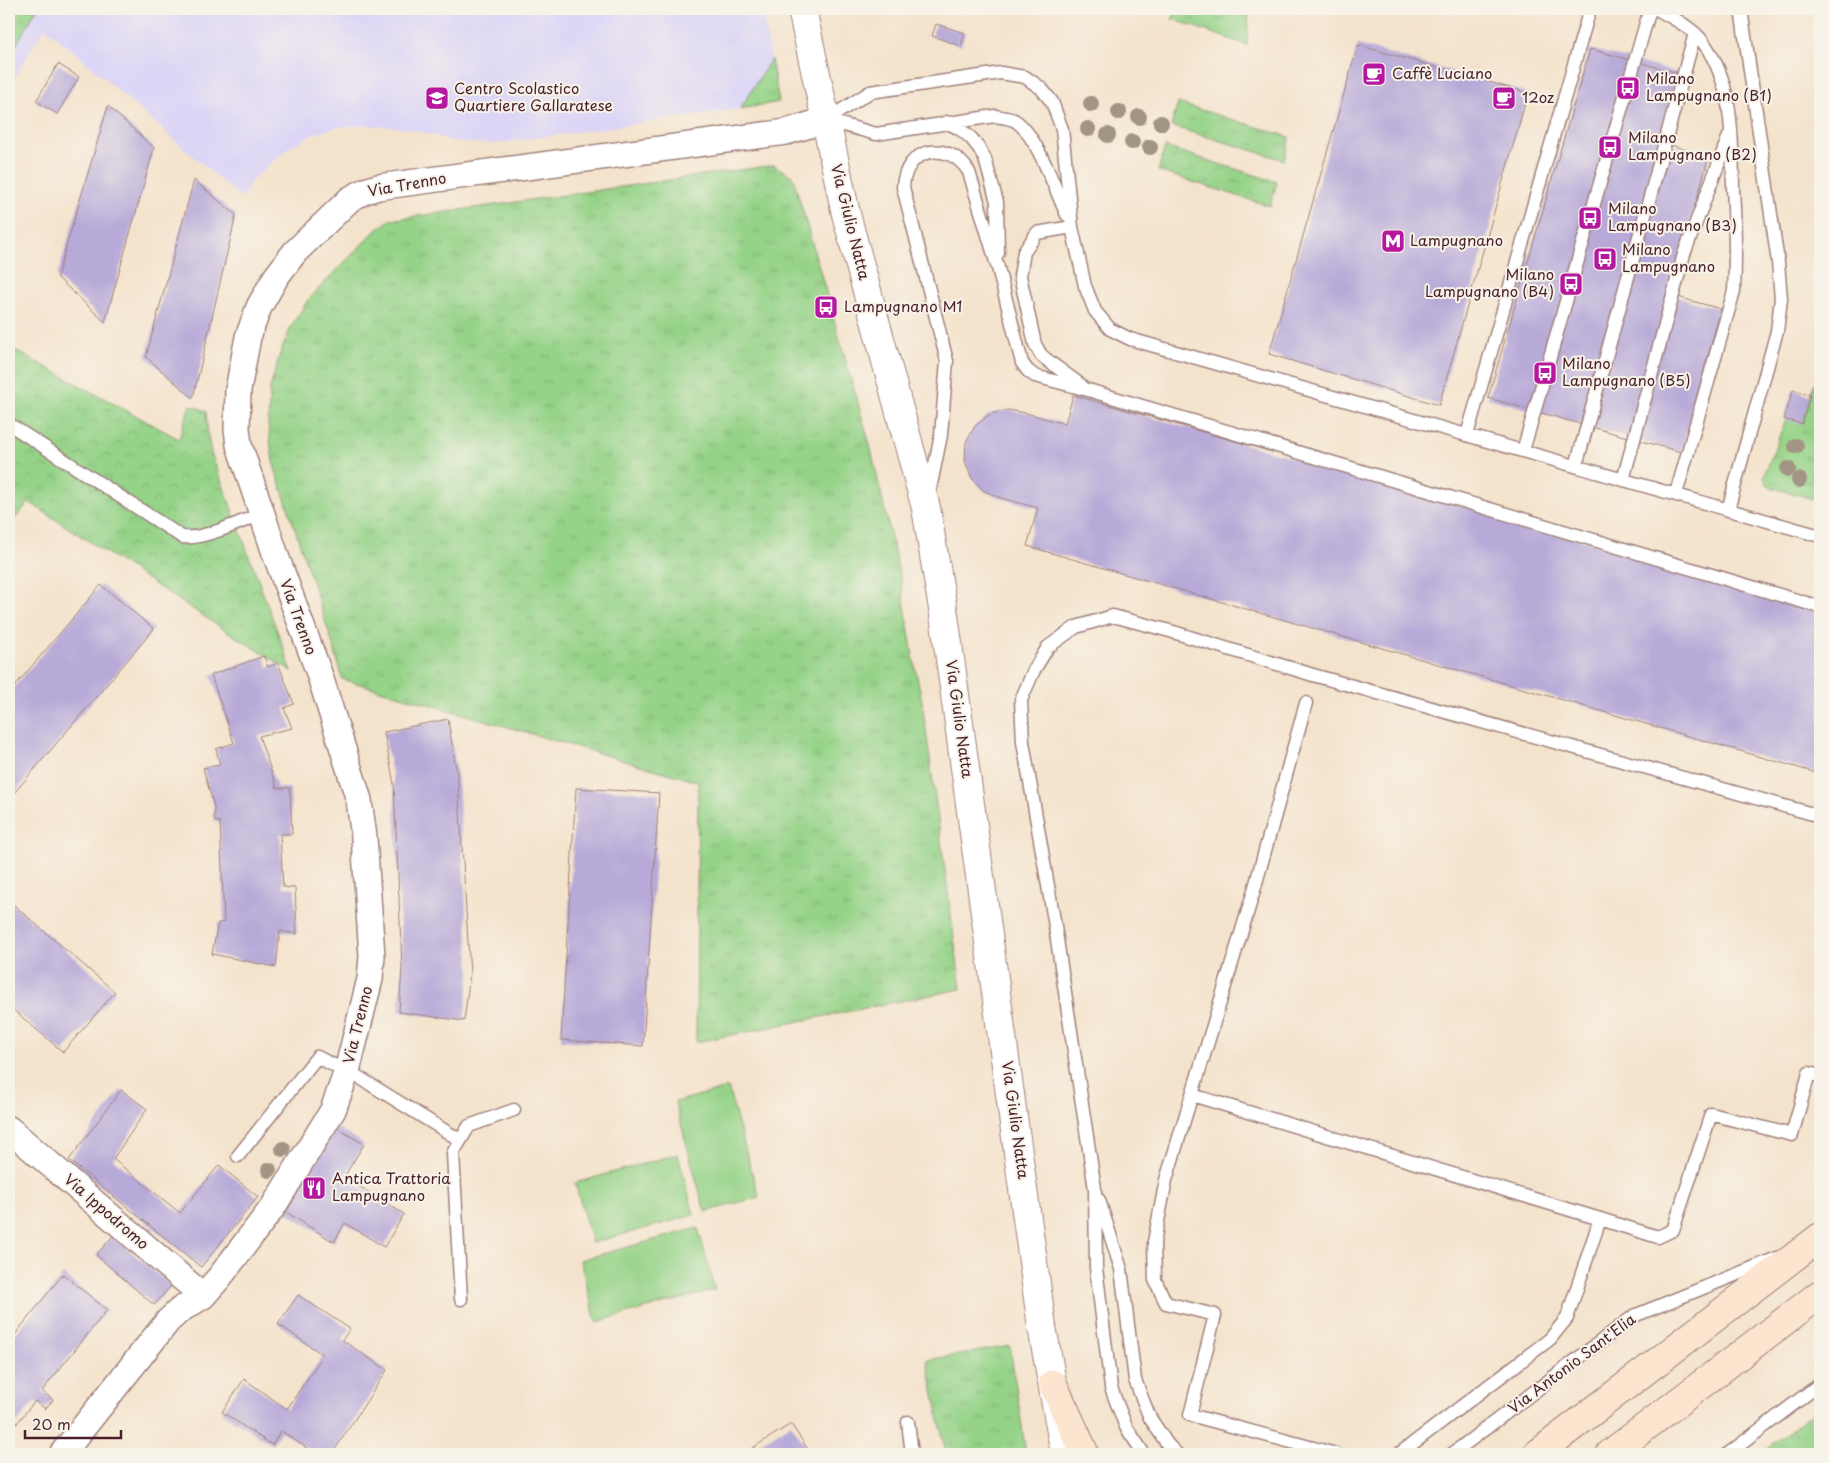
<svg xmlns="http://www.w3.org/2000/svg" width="1829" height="1463" font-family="'Playpen Sans',sans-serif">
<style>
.built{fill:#dcd5f6}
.grass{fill:url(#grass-tufts);stroke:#70795a}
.park{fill:url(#park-crowns);stroke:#70795a}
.pitch{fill:#95d388;stroke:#70795a}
.building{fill:#b8aad8}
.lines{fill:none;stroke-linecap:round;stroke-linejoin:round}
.service-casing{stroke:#9f817c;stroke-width:15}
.minor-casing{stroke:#9f817c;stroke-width:28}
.tertiary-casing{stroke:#9f817c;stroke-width:30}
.secondary-casing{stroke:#9f817c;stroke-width:30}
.service{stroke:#fff;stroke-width:12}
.minor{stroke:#fff;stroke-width:25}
.tertiary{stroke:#fff;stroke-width:28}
.secondary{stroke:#fbe5cf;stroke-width:28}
.tree{fill:#a39583}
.labels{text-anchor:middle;stroke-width:4;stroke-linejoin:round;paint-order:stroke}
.poi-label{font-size:15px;fill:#4a1f2b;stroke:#f7f3e8;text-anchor:start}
.street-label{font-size:15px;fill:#4a1f2b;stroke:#f7f3e8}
</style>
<defs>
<pattern id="grass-tufts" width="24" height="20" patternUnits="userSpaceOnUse" patternTransform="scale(1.25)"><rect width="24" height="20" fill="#95d388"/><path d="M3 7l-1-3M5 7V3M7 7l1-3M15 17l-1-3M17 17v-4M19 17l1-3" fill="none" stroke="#82b576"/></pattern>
<pattern id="park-crowns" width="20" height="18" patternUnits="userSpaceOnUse" patternTransform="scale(1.25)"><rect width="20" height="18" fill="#95d388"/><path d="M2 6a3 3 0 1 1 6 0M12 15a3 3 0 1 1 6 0" fill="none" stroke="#82b576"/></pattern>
</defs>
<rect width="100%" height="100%" fill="#f7f3e8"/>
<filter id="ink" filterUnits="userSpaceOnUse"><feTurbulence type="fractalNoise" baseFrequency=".02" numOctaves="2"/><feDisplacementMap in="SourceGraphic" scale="10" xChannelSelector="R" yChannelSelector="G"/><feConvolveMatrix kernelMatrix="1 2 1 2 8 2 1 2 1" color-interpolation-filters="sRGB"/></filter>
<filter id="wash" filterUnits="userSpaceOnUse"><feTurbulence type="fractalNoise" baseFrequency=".0096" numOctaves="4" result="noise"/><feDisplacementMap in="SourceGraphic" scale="20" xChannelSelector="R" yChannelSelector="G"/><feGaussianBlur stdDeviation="1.12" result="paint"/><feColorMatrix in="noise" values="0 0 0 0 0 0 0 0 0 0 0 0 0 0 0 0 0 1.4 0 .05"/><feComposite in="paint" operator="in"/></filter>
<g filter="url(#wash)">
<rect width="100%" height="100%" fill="#f4e3cc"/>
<!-- built -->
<path class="built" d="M9 9H762L771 59 740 109 493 144 455 142 419 131 394 127 365 125 338 127 311 135 290 147 252 180 242 199 45 27 9 87Z"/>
<!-- grass -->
<path class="grass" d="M9 9H37L9 57Z
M1177 9H1249L1247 45 1172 19Z
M771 59 779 102 740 109Z
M1178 103 1290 137 1284 160 1171 126Z
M1165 147 1277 182 1270 206 1158 171Z
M774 165 793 177 870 445 901 581 913 657 922 701 961 989 696 1042 698 782 342 679 334 648 273 462 268 424 270 388 280 354 292 325 308 300 376 230 390 220Z
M1814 383 1820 390V501L1771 487 1766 483 1764 476 1786 419 1802 423Z
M1010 1346 1026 1454H946L927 1360Z"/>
<!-- park -->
<path class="park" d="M9 347 179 439 190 405 206 411 208 437 211 453 292 671 220 627 29 502 9 526Z
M1820 1408V1454H1760Z"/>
<!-- pitch -->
<path class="pitch" d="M728 1088 759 1197 705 1212 675 1102Z
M678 1154 694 1215 592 1243 575 1183Z
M698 1228 715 1290 596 1322 580 1260Z"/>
<g id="blocks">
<!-- building -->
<path class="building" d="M936 24 965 33 961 46 932 36Z
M1358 45 1528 93 1439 405 1269 354Z
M1590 49 1678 73 1659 142 1709 156 1670 295 1721 309 1681 452 1488 398Z
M58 64 79 77 57 114 36 101Z
M108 106 154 148 105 322 57 277Z
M194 180 236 215 193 398 146 357Z
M1793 390 1810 395 1802 424 1784 419Z
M1073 395 1820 608V774L1027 546 1038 508 1001 498 984 491 972 478 965 461 966 442 975 426 990 414 1008 410 1026 413 1065 424Z
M101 585 154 629 9 799V693Z
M264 656 268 667 278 663 294 704 284 708 292 728 259 736 277 788H290L292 834H280L283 887 295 888 297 934 280 931 276 967 212 954 218 923 224 922 220 822 214 821V807L203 768 220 765 216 749 234 743 211 675Z
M448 719 458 781 470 974 464 1021 399 1012 402 968 394 784 384 732Z
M576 788 659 793 643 1046 561 1040Z
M9 901 115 992 63 1052 9 1006Z
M121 1090 147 1109 113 1159 180 1213 219 1165 258 1197 201 1267 69 1160Z
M337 1128 364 1144 344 1177 404 1214 384 1247 345 1223 334 1242 286 1212Z
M113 1236 171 1286 154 1305 96 1255Z
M63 1274 107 1310 42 1391 53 1400 45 1409 35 1401 9 1433V1342Z
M298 1295 350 1329 342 1340 387 1370 332 1454H316L281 1431 272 1445 222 1412 244 1379 287 1409 323 1355 278 1324Z
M791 1424 811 1454H743Z"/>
</g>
</g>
<g filter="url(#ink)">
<use href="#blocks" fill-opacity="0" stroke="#9f817c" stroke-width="1"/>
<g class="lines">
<!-- service casing -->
<g class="service-casing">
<path id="service" d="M1657 9C1672 18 1692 27 1703 42 1734 83 1732 140 1733 188 1735 223 1736 256 1734 291L1676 494
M826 120 870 92 1001 73 1025 77 1041 88 1052 102 1062 129 1072 227 1085 286 1095 311 1110 329 1130 339 1820 536
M826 120 876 134 995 116C1001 117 1009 118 1014 120 1036 132 1056 192 1067 215
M946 122 960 129 971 138 979 148 985 159 997 202 998 253
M1072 227 1037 233 1024 252 1020 276 1035 344 1041 355 1051 363 1081 385
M9 424 182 537C203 540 240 522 261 514
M1467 435 1590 9
M1523 451 1650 9
M1576 466 1695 33
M1623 480 1684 254 1729 136
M929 494 941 435 947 361 903 187C905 147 949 139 969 172L998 268 1022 363 1028 371 1035 376 1088 390 1820 607
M1728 510 1777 331 1781 299 1778 262 1741 9
M1306 703 1253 894 1166 1180 1154 1242 1155 1280 1166 1303 1215 1315 1190 1415 1336 1454
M1192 1095 1600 1219
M238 1156 317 1057 360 1078 460 1140
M1099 1200 1121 1269 1135 1380 1150 1418 1168 1445 1177 1454
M461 1299 453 1153 469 1126 514 1110
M908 1422 912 1454
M1144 1454 1126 1427 1111 1388 1096 1268 1095 1189 1054 920 1023 742 1021 700 1034 670 1048 647 1076 627 1113 616 1170 631 1313 675 1820 816
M1399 1454 1550 1339 1567 1318 1600 1219 1658 1237 1673 1230 1711 1114 1792 1135 1809 1073 1820 1076
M1452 1454 1634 1316 1777 1258
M1728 1454 1820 1384"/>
</g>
<!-- minor casing -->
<g class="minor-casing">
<path id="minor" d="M9 1129 203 1296
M62 1454 168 1321 180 1310 203 1296 219 1278 273 1207 333 1110 347 1071 370 979 372 956 364 837 359 800 319 673 276 556 239 445 237 429 238 390 248 337 259 307 276 277 295 252 350 199 365 191 378 187 786 132 826 120"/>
</g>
<!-- tertiary casing -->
<g class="tertiary-casing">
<path id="tertiary" d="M802 9 846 214 926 508 944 615 1042 1327 1065 1454"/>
</g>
<!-- secondary casing -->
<g class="secondary-casing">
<path id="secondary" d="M1053 1384 1085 1454
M1537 1454 1820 1237
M1610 1454 1820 1294"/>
</g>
<!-- service -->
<use href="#service" class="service"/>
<!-- minor -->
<use href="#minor" class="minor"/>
<!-- tertiary -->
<use href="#tertiary" class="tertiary"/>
<!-- secondary -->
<use href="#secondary" class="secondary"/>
</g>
<!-- trees -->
<g class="tree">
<circle cx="1091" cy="104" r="8"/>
<circle cx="1119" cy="112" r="8"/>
<circle cx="1139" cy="117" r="8"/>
<circle cx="1161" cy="123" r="8"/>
<circle cx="1088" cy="129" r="8"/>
<circle cx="1108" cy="135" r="8"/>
<circle cx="1132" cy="142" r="8"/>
<circle cx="1150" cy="147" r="8"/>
<circle cx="1796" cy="446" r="8"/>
<circle cx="1788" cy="469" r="8"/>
<circle cx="1799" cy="480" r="8"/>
<circle cx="283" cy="1149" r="8"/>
<circle cx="269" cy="1170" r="8"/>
</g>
</g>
<!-- icons -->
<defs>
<g id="cafe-square" transform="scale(1.25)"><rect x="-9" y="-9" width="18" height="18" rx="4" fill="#b5179e" stroke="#f7f3e8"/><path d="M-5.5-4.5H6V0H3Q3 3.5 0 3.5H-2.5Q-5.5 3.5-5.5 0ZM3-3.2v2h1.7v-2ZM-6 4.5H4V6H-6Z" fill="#fff"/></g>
<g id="bus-square" transform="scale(1.25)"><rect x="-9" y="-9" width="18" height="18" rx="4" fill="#b5179e" stroke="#f7f3e8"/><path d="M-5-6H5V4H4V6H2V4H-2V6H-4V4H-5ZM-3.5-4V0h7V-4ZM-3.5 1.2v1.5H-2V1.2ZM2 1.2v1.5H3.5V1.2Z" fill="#fff"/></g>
<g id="school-square" transform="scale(1.25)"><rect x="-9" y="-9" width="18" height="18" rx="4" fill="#b5179e" stroke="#f7f3e8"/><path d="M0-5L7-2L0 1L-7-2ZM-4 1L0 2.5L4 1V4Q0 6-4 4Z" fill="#fff"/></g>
<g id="metro-square" transform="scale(1.25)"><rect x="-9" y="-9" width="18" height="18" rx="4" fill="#b5179e" stroke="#f7f3e8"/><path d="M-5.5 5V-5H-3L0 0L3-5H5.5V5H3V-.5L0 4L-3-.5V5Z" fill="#fff"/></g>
<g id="restaurant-square" transform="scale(1.25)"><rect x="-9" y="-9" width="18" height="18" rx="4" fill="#b5179e" stroke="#f7f3e8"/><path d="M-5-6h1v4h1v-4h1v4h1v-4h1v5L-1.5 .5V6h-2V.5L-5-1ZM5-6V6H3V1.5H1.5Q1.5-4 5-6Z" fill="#fff"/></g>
</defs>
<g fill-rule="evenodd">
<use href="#cafe-square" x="1374" y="74"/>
<use href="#bus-square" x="1628" y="88"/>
<use href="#school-square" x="437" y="98"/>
<use href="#cafe-square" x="1504" y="98"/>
<use href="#bus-square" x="1610" y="147"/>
<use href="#bus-square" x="1590" y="218"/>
<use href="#metro-square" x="1393" y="241"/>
<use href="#bus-square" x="1605" y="259"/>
<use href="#bus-square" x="1571" y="284"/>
<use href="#bus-square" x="826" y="307"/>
<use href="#bus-square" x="1545" y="373"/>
<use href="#restaurant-square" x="314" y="1188"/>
</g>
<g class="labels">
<!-- poi labels -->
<g class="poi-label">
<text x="1392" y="79">Caffè Luciano</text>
<text x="1646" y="84">Milano<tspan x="1646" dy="17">Lampugnano (B1)</tspan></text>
<text x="454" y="94">Centro Scolastico<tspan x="454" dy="17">Quartiere Gallaratese</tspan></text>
<text x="1522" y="103">12oz</text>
<text x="1628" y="143">Milano<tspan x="1628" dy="17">Lampugnano (B2)</tspan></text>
<text x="1608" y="214">Milano<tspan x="1608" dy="17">Lampugnano (B3)</tspan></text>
<text x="1410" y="246">Lampugnano</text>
<text x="1622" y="255">Milano<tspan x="1622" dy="17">Lampugnano</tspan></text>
<text x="1554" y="280" text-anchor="end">Milano<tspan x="1554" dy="17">Lampugnano (B4)</tspan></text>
<text x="844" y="312">Lampugnano M1</text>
<text x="1562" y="369">Milano<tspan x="1562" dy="17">Lampugnano (B5)</tspan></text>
<text x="332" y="1184">Antica Trattoria<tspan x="332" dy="17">Lampugnano</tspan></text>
</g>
<!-- street labels -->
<g class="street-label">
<text transform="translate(407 185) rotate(-10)" y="5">Via Trenno</text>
<text transform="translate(850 222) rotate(76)" y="5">Via Giulio Natta</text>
<text transform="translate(298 617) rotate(70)" y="5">Via Trenno</text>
<text transform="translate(959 719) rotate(82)" y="5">Via Giulio Natta</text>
<text transform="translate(358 1025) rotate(-76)" y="5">Via Trenno</text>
<text transform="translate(1015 1120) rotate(82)" y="5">Via Giulio Natta</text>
<text transform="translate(106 1212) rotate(41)" y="5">Via Ippodromo</text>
<text transform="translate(1572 1364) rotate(-37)" y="5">Via Antonio Sant'Elia</text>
</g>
</g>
<!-- margin -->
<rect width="1829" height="1463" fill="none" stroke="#f7f3e8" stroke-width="30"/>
<!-- scale -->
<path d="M25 1430v8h96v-8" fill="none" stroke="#4a1f2b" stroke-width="2.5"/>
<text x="32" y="1430" font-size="15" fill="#4a1f2b" stroke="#f7f3e8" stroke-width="4" paint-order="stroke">20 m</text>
</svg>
